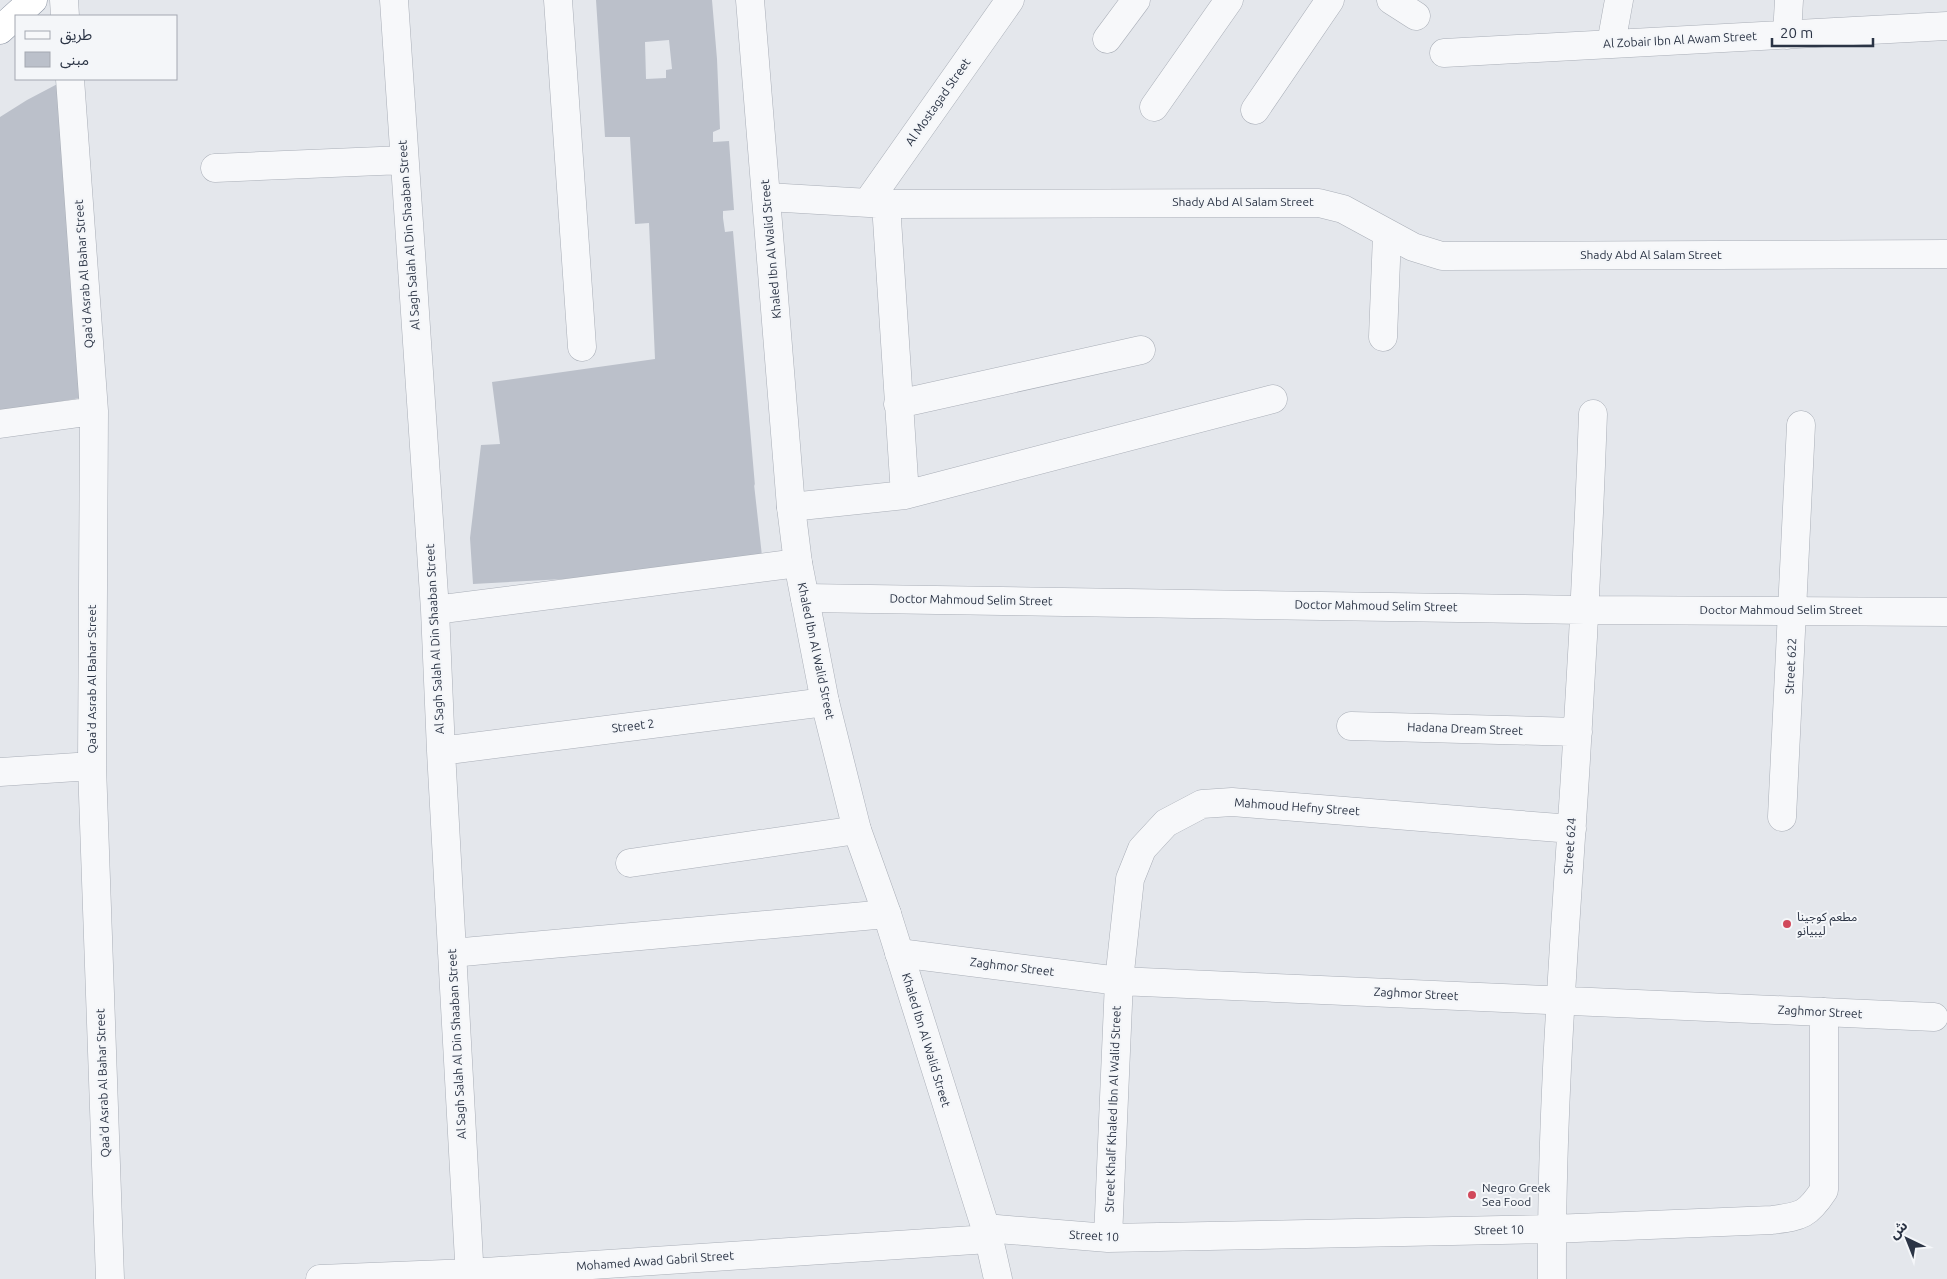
<svg xmlns="http://www.w3.org/2000/svg" width="1947" height="1279" font-family="Ubuntu,'Noto Sans Arabic',sans-serif">
<style>
.building{fill:#bbc0ca;fill-rule:evenodd}
.lines{fill:none;stroke-linecap:round;stroke-linejoin:round}
.minor-casing{stroke:#a9aeb7;stroke-width:29}
.tertiary-casing{stroke:#a9aeb7;stroke-width:29}
.trunk-casing{stroke:#8b94a3;stroke-width:29}
.minor{stroke:#f7f8fa;stroke-width:28}
.tertiary{stroke:#f7f8fa;stroke-width:28}
.trunk{stroke:#fff;stroke-width:28}
.poi-dot{fill:#d1495b;stroke:#f4f6f9;stroke-width:2}
.labels{text-anchor:middle;stroke-width:4;stroke-linejoin:round;paint-order:stroke}
.street-label{font-size:12px;fill:#2b3445;stroke:#f4f6f9}
.poi-label{font-size:12px;fill:#2b3445;stroke:#f4f6f9;text-anchor:start}
</style>
<rect width="100%" height="100%" fill="#e4e7ec"/>
<!-- building -->
<path class="building" d="M596 0H712L717 59 720 129 713 132V142L729 141 734 210 723 211V218L725 232 733 231 755 486 754 484 763 565 582 578 473 584 470 538 481 445 500 444 492 382 655 359 649 223 635 224 630 137H605ZM669 40 672 69 666 70V78L646 79 645 42Z
M65 80 80 398 0 412V117L27 100Z"/>
<g class="lines">
<!-- minor casing -->
<g class="minor-casing">
<path id="minor" d="M64 0 65 16
M394 0 435 610 441 751 470 1279
M558 0 582 347
M1391 0 1416 16
M1787 35 1789 0
M1107 39 1136 0
M1611 44 1619 0
M1444 53 1947 26
M70 79 94 411 92 766 110 1279
M1154 107 1229 0
M1255 110 1330 0
M215 168 404 160
M767 197 886 204 1319 203 1343 209 1413 247 1442 256 1947 254
M867 203 1010 0
M886 204 905 495
M1383 337 1387 235
M898 404 1141 350
M0 424 94 411
M791 507 905 495 1273 399
M805 598 1585 610 1947 612
M435 610 798 563
M1351 726 1578 732
M441 751 825 702
M0 772 92 766
M1782 817 1801 425
M630 863 857 830
M452 953 887 914
M899 953 1119 981 1934 1017
M985 1228 1108 1238 1552 1229 1772 1220C1801 1216 1807 1216 1824 1190V1012
M1108 1238 1119 981 1130 879 1142 849 1166 823 1202 804 1232 802 1572 829
M320 1279 470 1273 989 1239
M1552 1279C1551 1127 1562 974 1572 822 1581 686 1588 550 1593 414"/>
</g>
<!-- tertiary casing -->
<g class="tertiary-casing">
<path id="tertiary" d="M750 0 791 507 798 563 825 702 857 830 887 914 989 1239 998 1279"/>
</g>
<!-- trunk casing -->
<g class="trunk-casing">
<path id="trunk" d="M0 30 33 0"/>
</g>
<!-- minor -->
<use href="#minor" class="minor"/>
<!-- tertiary -->
<use href="#tertiary" class="tertiary"/>
<!-- trunk -->
<use href="#trunk" class="trunk"/>
</g>
<!-- markers -->
<g class="poi-dot">
<circle cx="1787" cy="924" r="5"/>
<circle cx="1472" cy="1195" r="5"/>
</g>
<g class="labels">
<!-- street labels -->
<g class="street-label">
<text transform="translate(1680 40) rotate(-3)" y="4">Al Zobair Ibn Al Awam Street</text>
<text transform="translate(938 102) rotate(-55)" y="4">Al Mostagad Street</text>
<text x="1243" y="206">Shady Abd Al Salam Street</text>
<text transform="translate(409 235) rotate(-94)" y="4">Al Sagh Salah Al Din Shaaban Street</text>
<text transform="translate(771 249) rotate(-95)" y="4">Khaled Ibn Al Walid Street</text>
<text x="1651" y="259">Shady Abd Al Salam Street</text>
<text transform="translate(84 274) rotate(-94)" y="4">Qaa'd Asrab Al Bahar Street</text>
<text transform="translate(971 600) rotate(1)" y="4">Doctor Mahmoud Selim Street</text>
<text transform="translate(1376 606) rotate(1)" y="4">Doctor Mahmoud Selim Street</text>
<text x="1781" y="614">Doctor Mahmoud Selim Street</text>
<text transform="translate(435 639) rotate(-93)" y="4">Al Sagh Salah Al Din Shaaban Street</text>
<text transform="translate(816 651) rotate(78)" y="4">Khaled Ibn Al Walid Street</text>
<text transform="translate(1791 666) rotate(-87)" y="4">Street 622</text>
<text transform="translate(92 679) rotate(-90)" y="4">Qaa'd Asrab Al Bahar Street</text>
<text transform="translate(633 726) rotate(-7)" y="4">Street 2</text>
<text transform="translate(1465 729) rotate(2)" y="4">Hadana Dream Street</text>
<text transform="translate(1297 807) rotate(4)" y="4">Mahmoud Hefny Street</text>
<text transform="translate(1570 846) rotate(-86)" y="4">Street 624</text>
<text transform="translate(1012 967) rotate(7)" y="4">Zaghmor Street</text>
<text transform="translate(1416 994) rotate(3)" y="4">Zaghmor Street</text>
<text transform="translate(1820 1012) rotate(3)" y="4">Zaghmor Street</text>
<text transform="translate(926 1040) rotate(73)" y="4">Khaled Ibn Al Walid Street</text>
<text transform="translate(457 1044) rotate(-93)" y="4">Al Sagh Salah Al Din Shaaban Street</text>
<text transform="translate(103 1083) rotate(-92)" y="4">Qaa'd Asrab Al Bahar Street</text>
<text transform="translate(1113 1109) rotate(-88)" y="4">Street Khalf Khaled Ibn Al Walid Street</text>
<text transform="translate(1499 1230) rotate(-1)" y="4">Street 10</text>
<text transform="translate(1094 1236) rotate(3)" y="4">Street 10</text>
<text transform="translate(655 1261) rotate(-4)" y="4">Mohamed Awad Gabril Street</text>
</g>
<!-- poi labels -->
<g class="poi-label">
<text x="1797" y="921">مطعم كوجينا<tspan x="1797" dy="14">ليبيانو</tspan></text>
<text x="1482" y="1192">Negro Greek<tspan x="1482" dy="14">Sea Food</tspan></text>
</g>
</g>
<!-- legend -->
<rect x="15" y="15" width="162" height="65" fill="#f4f6f9" stroke="#a4a8b1"/>
<rect x="25" y="31" width="25" height="8" fill="#f7f8fa" stroke="#a4a8b1"/>
<text x="60" y="40" font-size="15" fill="#2b3445">طريق</text>
<rect x="25" y="52" width="25" height="15" fill="#bbc0ca" stroke="#a4a8b1"/>
<text x="60" y="65" font-size="15" fill="#2b3445">مبنى</text>
<!-- north arrow -->
<g transform="translate(1907 1239) rotate(317)" stroke="#f4f6f9" stroke-width="4" paint-order="stroke">
<path d="M0-4L9 19L0 12L-9 19Z" fill="#2b3445"/>
<text y="-8" font-size="14" font-weight="bold" text-anchor="middle" fill="#2b3445">ش</text>
</g>
<!-- scale -->
<path d="M1772 38v8h101v-8" fill="none" stroke="#2b3445" stroke-width="2.5"/>
<text x="1780" y="38" font-size="15" fill="#2b3445" stroke="#f4f6f9" stroke-width="4" paint-order="stroke">20 m</text>
</svg>
